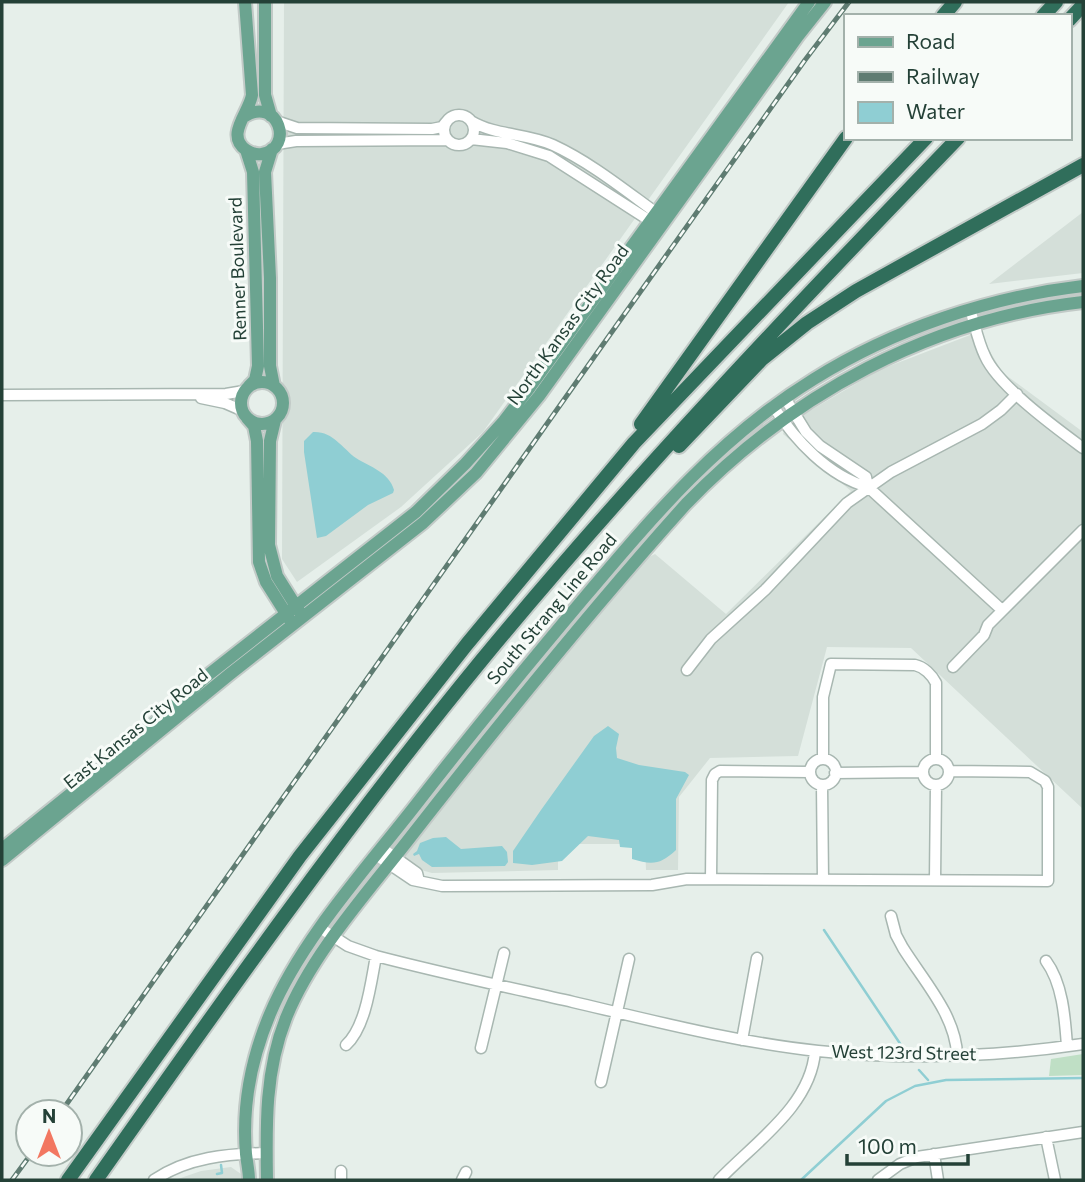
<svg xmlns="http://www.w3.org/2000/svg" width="1085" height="1182" font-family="Commissioner,sans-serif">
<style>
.built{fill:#d4dfd9}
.green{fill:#bfdfc5}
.water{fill:#8fced3}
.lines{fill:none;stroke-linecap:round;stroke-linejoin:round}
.stream{stroke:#8fced3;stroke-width:2.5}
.minor-casing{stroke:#a8b7b1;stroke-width:13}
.major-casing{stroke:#c2cac7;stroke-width:16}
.highway-casing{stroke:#c2cac7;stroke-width:18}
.minor{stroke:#fff;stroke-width:10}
.major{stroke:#6ba490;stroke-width:12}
.highway{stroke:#306e5b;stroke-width:14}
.rail-casing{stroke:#5f7c72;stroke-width:5}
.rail{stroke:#f7fbf8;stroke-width:2.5;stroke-dasharray:8;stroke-linecap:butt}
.labels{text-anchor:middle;stroke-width:6;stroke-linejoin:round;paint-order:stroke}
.street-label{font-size:18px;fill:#244137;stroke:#f7fbf8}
</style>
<rect width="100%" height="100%" fill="#e6efea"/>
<!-- built -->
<path class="built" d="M284 2H789L483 432 401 507 297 582 282 559Z
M1083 212V273L989 284Z
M978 332 1003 373 1083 432V809L911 648 827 647 798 756 710 758 679 797 678 870H646L645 844H558V870L432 873 399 864 507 725 647 558 655 554 726 614 851 491 783 434 786 425 879 370Z
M231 1167 241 1174 242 1180H175L201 1171Z"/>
<!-- green -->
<path class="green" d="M1083 1054V1075L1049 1076 1051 1059Z"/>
<!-- water -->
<path class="water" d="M313 432C333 431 342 448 356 458 370 467 389 472 394 490L393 493 368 505 326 536 317 538 304 452V441Z
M608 726 619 734 616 748 617 758 639 765 685 772 689 775 676 799V850C660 865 652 865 632 859V848L620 847 619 840 588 836 562 861 532 865 513 863V851L541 810 594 736Z
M446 837 461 849 502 846 507 852 508 862 505 866 432 867 422 860 419 854 414 856 413 854 417 851 420 843 433 838Z"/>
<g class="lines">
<!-- stream -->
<path class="stream" d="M824 930 901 1045
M919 1070 928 1080
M217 1174 222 1173 221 1165
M801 1180 886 1101 915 1086 946 1080 1083 1078"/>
<!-- minor casing -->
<g class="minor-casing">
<path id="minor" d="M444 130a15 15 0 1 1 30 0a15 15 0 1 1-30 0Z
M276 121 297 128 432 129 442 127 446 122
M471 121C496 136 527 133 553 145 592 163 627 192 662 217
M471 139 507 143 549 156 655 224
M277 144 296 141 448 140
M970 309C975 325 978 342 985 356 998 386 1056 428 1083 448
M2 395 226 394 244 391
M201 398 225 403 241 410
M785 398 806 432 820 446 866 477 868 487
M773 406C795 440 828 476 868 487L1002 610
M953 667 984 635 988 625 1083 530
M687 670 711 639 765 590 847 503 891 472 982 424 1001 410 1017 394
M823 759V697L831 664 915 665C924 667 932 675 936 683V759
M923 772a13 13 0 1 1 26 0a13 13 0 1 1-26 0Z
M810 772a13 13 0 1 1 26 0a13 13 0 1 1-26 0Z
M835 773 923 772
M822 785 823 880
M382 848 417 873 419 881
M376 855 413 880 442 886 652 885 687 879 1048 881V787L1045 781 1030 772 949 771
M711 879 712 780 715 774 720 771 810 772
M935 880 936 785
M891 916 896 935 903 948C923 980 956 1016 957 1055
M320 928 348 946 376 956C441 973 507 987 573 1002 654 1021 735 1042 818 1051 906 1060 996 1057 1083 1044
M1046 961C1063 984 1065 1019 1067 1046
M742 1040 757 958
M346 1045C366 1027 371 982 376 956
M481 1048 504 953
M601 1082 629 959
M1046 1137 1055 1180
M934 1154 938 1180
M341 1171V1180
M154 1180C188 1157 227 1154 266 1153
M462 1180 466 1172
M719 1180C754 1143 811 1106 815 1051
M878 1180 900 1164 917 1157 1083 1132"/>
</g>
<!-- major casing -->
<g class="major-casing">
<path id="major" d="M265 2V95L271 116
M245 116C278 96 295 148 262 154 257 155 251 153 246 150 225 135 249 113 252 95L245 2
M272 149 265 172 270 278V366L274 386
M246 150 253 172 258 366 255 380 249 386
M241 403a21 21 0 1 1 42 0a21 21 0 1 1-42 0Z
M247 418 254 426 257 441 259 562 266 582 290 620
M275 420 270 441 269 545 277 576 299 611
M2 849 120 754 208 675 416 512 465 464 504 421 530 387 809 2
M2 860 230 674 423 523 476 473 539 396 798 36 825 2
M249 1180C249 1172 247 1163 246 1154 242 1106 251 1059 270 1014 301 940 365 870 415 806 470 735 526 667 584 598 654 515 720 437 814 379 894 329 989 297 1083 286
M267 1180C266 1124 265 1071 286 1018 311 955 367 893 409 839 498 725 589 612 686 504 792 394 931 319 1083 302"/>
</g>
<!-- highway casing -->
<g class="highway-casing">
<path id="highway" d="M943 16 955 2
M1043 16 1056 2
M1069 20 1083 5
M641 424 846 138
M679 446 762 359 807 323 856 291 1083 165
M68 1180 300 856 467 644 634 443 926 138
M96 1180C220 1004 344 828 481 661 631 479 794 308 958 138"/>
</g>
<!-- minor -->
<use href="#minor" class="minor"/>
<!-- major -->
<use href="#major" class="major"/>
<!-- highway -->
<use href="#highway" class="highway"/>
<!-- rail casing -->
<g class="rail-casing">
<path id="rail" d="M61 1112 604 343 805 60 849 2
M12 1180 31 1154"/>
</g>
<!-- rail -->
<use href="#rail" class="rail"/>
</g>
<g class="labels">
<!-- street labels -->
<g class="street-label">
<text transform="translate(238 269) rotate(-92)" y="6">Renner Boulevard</text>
<text transform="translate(568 325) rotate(-54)" y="6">North Kansas City Road</text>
<text transform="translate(552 609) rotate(-50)" y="6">South Strang Line Road</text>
<text transform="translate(136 729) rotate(-39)" y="6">East Kansas City Road</text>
<text transform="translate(904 1053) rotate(1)" y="6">West 123rd Street</text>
</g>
</g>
<!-- border -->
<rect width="1085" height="1182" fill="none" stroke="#244137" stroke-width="7"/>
<!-- legend -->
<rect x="844" y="14" width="228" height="126" fill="#f7fbf8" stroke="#a3b1ab" stroke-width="2"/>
<rect x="858" y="37" width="35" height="10" fill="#6ba490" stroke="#a3b1ab" stroke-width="2"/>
<text x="906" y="49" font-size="21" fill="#244137">Road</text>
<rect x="858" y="72" width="35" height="10" fill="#5f7c72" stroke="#a3b1ab" stroke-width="2"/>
<text x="906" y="84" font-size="21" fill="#244137">Railway</text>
<rect x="858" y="102" width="35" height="21" fill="#8fced3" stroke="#a3b1ab" stroke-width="2"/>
<text x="906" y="119" font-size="21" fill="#244137">Water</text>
<!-- north arrow -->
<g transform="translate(49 1133)"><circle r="33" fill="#f7fbf8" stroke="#a3b1ab" stroke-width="2"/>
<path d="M0-5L12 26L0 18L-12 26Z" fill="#f27761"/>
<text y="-10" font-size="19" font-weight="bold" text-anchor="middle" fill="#244137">N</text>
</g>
<!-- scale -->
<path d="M847 1154v10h121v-10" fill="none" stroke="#244137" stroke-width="3.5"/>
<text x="858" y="1154" font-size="21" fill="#244137" stroke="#f7fbf8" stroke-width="5" paint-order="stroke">100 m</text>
</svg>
